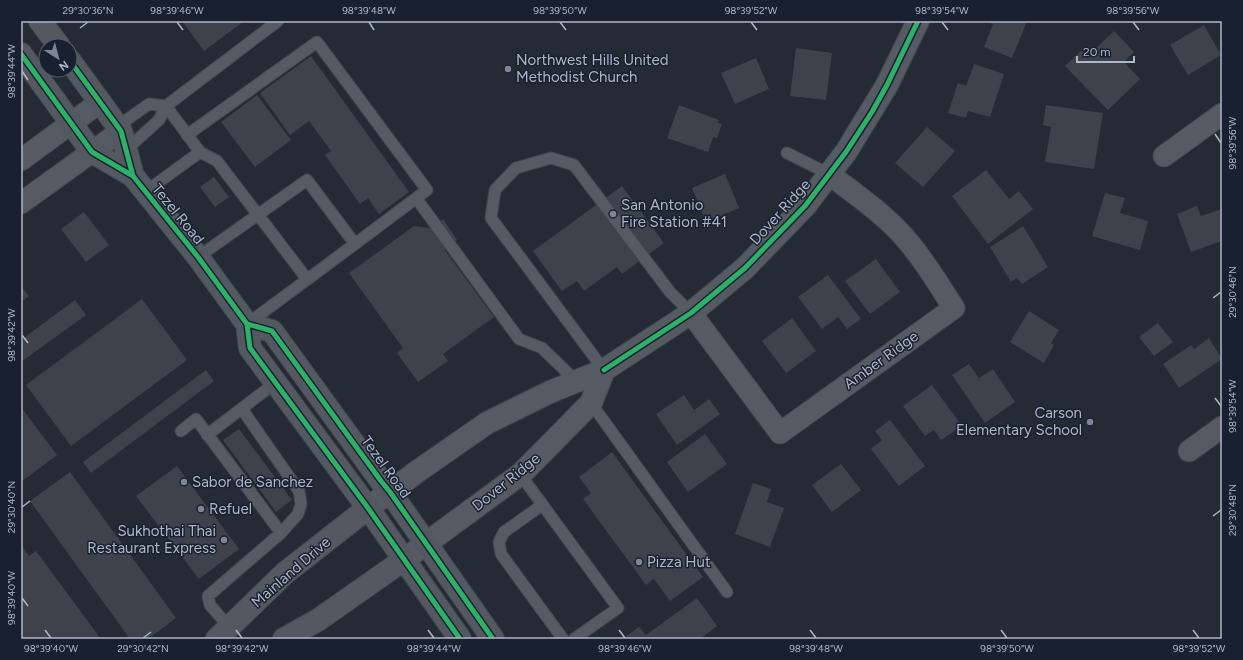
<svg xmlns="http://www.w3.org/2000/svg" width="1243" height="660" font-family="Figtree,sans-serif">
<style>
.building{fill:#3d424b}
.lines{fill:none;stroke-linecap:round;stroke-linejoin:round}
.service-casing{stroke:#42464e;stroke-width:13}
.minor-casing{stroke:#42464e;stroke-width:23}
.tertiary-casing{stroke:#42464e;stroke-width:24}
.secondary-casing{stroke:#42464e;stroke-width:24}
.service{stroke:#565a62;stroke-width:11}
.minor{stroke:#565a62;stroke-width:21}
.tertiary{stroke:#565a62;stroke-width:22}
.secondary{stroke:#545961;stroke-width:22}
.cycleway-casing{stroke:#192130;stroke-width:8}
.cycleway{stroke:#2db169;stroke-width:5}
.ticks{fill:none;stroke:#aeb7c7;stroke-width:1.5}
.poi-dot{fill:#7e8694;stroke:#192130;stroke-width:1.5}
.labels{text-anchor:middle;stroke-width:3;stroke-linejoin:round;paint-order:stroke}
.poi-label{font-size:15px;fill:#aeb7c7;stroke:#192130;text-anchor:start}
.street-label{font-size:15px;fill:#aeb7c7;stroke:#192130}
.neatline{fill:none;stroke:#aeb7c7;stroke-width:1.5}
.ticks-label{font-size:10px;text-anchor:middle;fill:#aeb7c7}
</style>
<rect width="100%" height="100%" fill="#252b35"/>
<!-- building -->
<path class="building" d="M182 21H244L204 51Z
M985 21H1027L1012 58 984 47 993 24Z
M1204 25 1221 55 1188 75 1170 45Z
M1114 31 1134 52 1124 62 1140 79 1108 110 1065 66 1084 48 1090 54Z
M796 48 832 53 826 100 790 96Z
M311 56 409 192 379 214 368 198 360 204 325 155 331 151 309 121 290 135 260 93Z
M756 58 769 89 735 104 721 73Z
M974 64 1004 74 990 117 968 111 966 118 948 113 958 83 966 86Z
M257 95 291 140 255 167 221 122Z
M679 105 719 120 718 123 722 124 717 138 713 137 708 152 667 138Z
M1046 105 1103 113 1094 169 1045 162 1051 127 1043 125Z
M927 127 955 151 923 187 895 163Z
M986 170 1009 199 1019 191 1033 209 988 244 952 196Z
M725 174 739 208 706 222 692 188Z
M214 177 229 197 215 207 200 187Z
M622 186 664 243 622 274 617 267 584 291 577 281 562 291 533 251Z
M1105 193 1125 198 1120 213 1148 221 1140 250 1092 236Z
M1197 206 1201 216 1222 209V241L1191 252 1177 214Z
M84 212 109 245 86 262 61 229Z
M443 219 457 240 444 249 494 317 443 354 448 361 418 382 397 353 403 348 349 273 414 226 429 228 430 229Z
M1023 226 1048 267 1022 284 1017 278 1011 282 990 247Z
M876 259 900 292 870 314 845 281Z
M828 275 861 319 847 329 838 317 822 329 798 297Z
M21 286 29 296 21 302Z
M142 299 187 360 71 446 26 385Z
M75 300 86 315 21 362V340Z
M1029 311 1059 330 1051 343 1054 345 1044 363 1010 342Z
M792 318 816 351 786 373 762 341Z
M1158 323 1173 342 1154 356 1139 337Z
M1209 338 1222 359 1179 388 1163 364 1191 345 1194 349Z
M969 364 979 378 993 369 1015 402 985 423 952 375Z
M206 370 214 381 91 473 83 462Z
M932 385 962 426 941 440 934 430 925 436 903 406Z
M684 395 694 410 709 399 720 414 677 445 656 414Z
M21 407 57 455 21 482Z
M890 420 925 466 899 486 871 449 882 440 875 431Z
M239 429 292 500 276 512 223 440Z
M705 434 727 464 688 492 667 462Z
M612 452 703 577 670 601 654 579 646 585 583 499 591 493 579 477Z
M841 464 861 490 832 512 812 485Z
M177 466 239 549 199 579 136 496Z
M70 472 176 618 148 639H130L30 501Z
M753 483 771 489 767 502 784 508 770 547 735 534Z
M21 544 29 556 36 551 101 639H21Z
M697 598 717 626 700 639H622L639 627 646 635Z"/>
<g class="lines">
<!-- service casing -->
<g class="service-casing">
<path id="service" d="M118 126 149 104 166 106 200 152
M187 135 317 42 427 190 355 244 307 180 198 257
M126 150 159 120 166 106 278 21
M787 153 829 174
M145 192 200 152 217 161 307 279
M416 198 519 339 542 348 576 381
M247 324 355 244
M604 370 491 218 495 190 516 168 551 158 574 165 670 292 691 313
M591 403 727 592
M242 409 299 491 301 504 298 514 281 533
M181 431 196 419 281 533 208 596 210 605 229 627
M207 435 275 383
M520 474 618 608 574 639
M542 505 504 532 499 542 501 554 563 639"/>
</g>
<!-- minor casing -->
<g class="minor-casing">
<path id="minor" d="M1164 156 1222 114
M21 160 100 102
M21 203 121 131
M691 313 780 433 954 308C938 284 924 259 905 238 883 213 855 194 829 174
M1189 451 1222 427"/>
</g>
<!-- tertiary casing -->
<g class="tertiary-casing">
<path id="tertiary" d="M368 508 418 471 487 423 550 392 604 370 691 313 745 268 805 206 846 152 887 85 918 21
M405 559 522 473 591 403 604 370"/>
</g>
<!-- secondary casing -->
<g class="secondary-casing">
<path id="secondary" d="M40 21 59 46
M21 54 92 152 133 176
M70 61 121 131 133 176 198 257 247 324 250 348 368 508 460 639
M247 324 272 331 381 481 390 492 493 639
M217 639 285 573 368 508
M284 639 318 620 405 559"/>
</g>
<!-- service -->
<use href="#service" class="service"/>
<!-- minor -->
<use href="#minor" class="minor"/>
<!-- tertiary -->
<use href="#tertiary" class="tertiary"/>
<!-- secondary -->
<use href="#secondary" class="secondary"/>
<!-- cycleway casing -->
<g class="cycleway-casing">
<path id="cycleway" d="M21 54 92 152 133 176
M70 61 121 131 133 176 198 257 247 324 250 348 368 508 460 639
M247 324 272 331 381 481 390 492 493 639
M604 370 691 313 745 268 805 206 846 152 872 112 887 85 918 21"/>
</g>
<!-- cycleway -->
<use href="#cycleway" class="cycleway"/>
</g>
<!-- ticks -->
<path class="ticks" d="M177 22 183 30M369 22 374 30M560 22 566 30M751 22 757 30M942 22 948 30M1133 22 1139 30M80 28 88 22M22 71 28 80M1215 134 1221 143M1213 298 1221 292M22 335 28 343M1215 398 1221 406M22 507 30 501M1213 516 1221 510M22 598 28 606M45 630 51 638M236 630 242 638M428 630 434 638M619 630 625 638M810 630 816 638M1001 630 1007 638M1193 630 1199 638M143 638 151 632"/>
<!-- markers -->
<g class="poi-dot">
<circle cx="508" cy="69" r="4"/>
<circle cx="613" cy="214" r="4"/>
<circle cx="1090" cy="422" r="4"/>
<circle cx="184" cy="482" r="4"/>
<circle cx="201" cy="509" r="4"/>
<circle cx="224" cy="540" r="4"/>
<circle cx="639" cy="562" r="4"/>
</g>
<g class="labels">
<!-- poi labels -->
<g class="poi-label">
<text x="516" y="65">Northwest Hills United<tspan x="516" dy="17">Methodist Church</tspan></text>
<text x="621" y="210">San Antonio<tspan x="621" dy="17">Fire Station #41</tspan></text>
<text x="1082" y="418" text-anchor="end">Carson<tspan x="1082" dy="17">Elementary School</tspan></text>
<text x="192" y="487">Sabor de Sanchez</text>
<text x="209" y="514">Refuel</text>
<text x="216" y="536" text-anchor="end">Sukhothai Thai<tspan x="216" dy="17">Restaurant Express</tspan></text>
<text x="647" y="567">Pizza Hut</text>
</g>
<!-- street labels -->
<g class="street-label">
<text transform="translate(780 212) rotate(-48)" y="5">Dover Ridge</text>
<text transform="translate(178 214) rotate(51)" y="5">Tezel Road</text>
<text transform="translate(881 360) rotate(-36)" y="5">Amber Ridge</text>
<text transform="translate(386 467) rotate(54)" y="5">Tezel Road</text>
<text transform="translate(506 482) rotate(-39)" y="5">Dover Ridge</text>
<text transform="translate(291 572) rotate(-41)" y="5">Mainland Drive</text>
</g>
</g>
<!-- border -->
<rect width="1243" height="660" fill="none" stroke="#192130" stroke-width="44"/>
<!-- north arrow -->
<g transform="translate(58 58) rotate(144)"><circle r="19" fill="#192130" stroke="#555d6c"/>
<path d="M0-3L7 15L0 10L-7 15Z" fill="#7e8694"/>
<text y="-6" font-size="11" font-weight="bold" text-anchor="middle" fill="#aeb7c7">N</text>
</g>
<!-- scale -->
<path d="M1077 56v6h57v-6" fill="none" stroke="#aeb7c7" stroke-width="2"/>
<text x="1083" y="56" font-size="12" fill="#aeb7c7" stroke="#192130" stroke-width="3" paint-order="stroke">20 m</text>
<rect x="22" y="22" width="1199" height="616" class="neatline"/>
<g class="ticks-label">
<text x="88" y="14">29°30'36"N</text>
<text x="177" y="14">98°39'46"W</text>
<text x="369" y="14">98°39'48"W</text>
<text x="560" y="14">98°39'50"W</text>
<text x="751" y="14">98°39'52"W</text>
<text x="942" y="14">98°39'54"W</text>
<text x="1133" y="14">98°39'56"W</text>
<text transform="translate(11 71) rotate(-90)" y="4">98°39'44"W</text>
<text transform="translate(1232 143) rotate(-90)" y="4">98°39'56"W</text>
<text transform="translate(1232 292) rotate(-90)" y="4">29°30'46"N</text>
<text transform="translate(11 335) rotate(-90)" y="4">98°39'42"W</text>
<text transform="translate(1232 406) rotate(-90)" y="4">98°39'54"W</text>
<text transform="translate(11 507) rotate(-90)" y="4">29°30'40"N</text>
<text transform="translate(1232 510) rotate(-90)" y="4">29°30'48"N</text>
<text transform="translate(11 598) rotate(-90)" y="4">98°39'40"W</text>
<text x="51" y="652">98°39'40"W</text>
<text x="143" y="652">29°30'42"N</text>
<text x="242" y="652">98°39'42"W</text>
<text x="434" y="652">98°39'44"W</text>
<text x="625" y="652">98°39'46"W</text>
<text x="816" y="652">98°39'48"W</text>
<text x="1007" y="652">98°39'50"W</text>
<text x="1199" y="652">98°39'52"W</text>
</g>
</svg>
